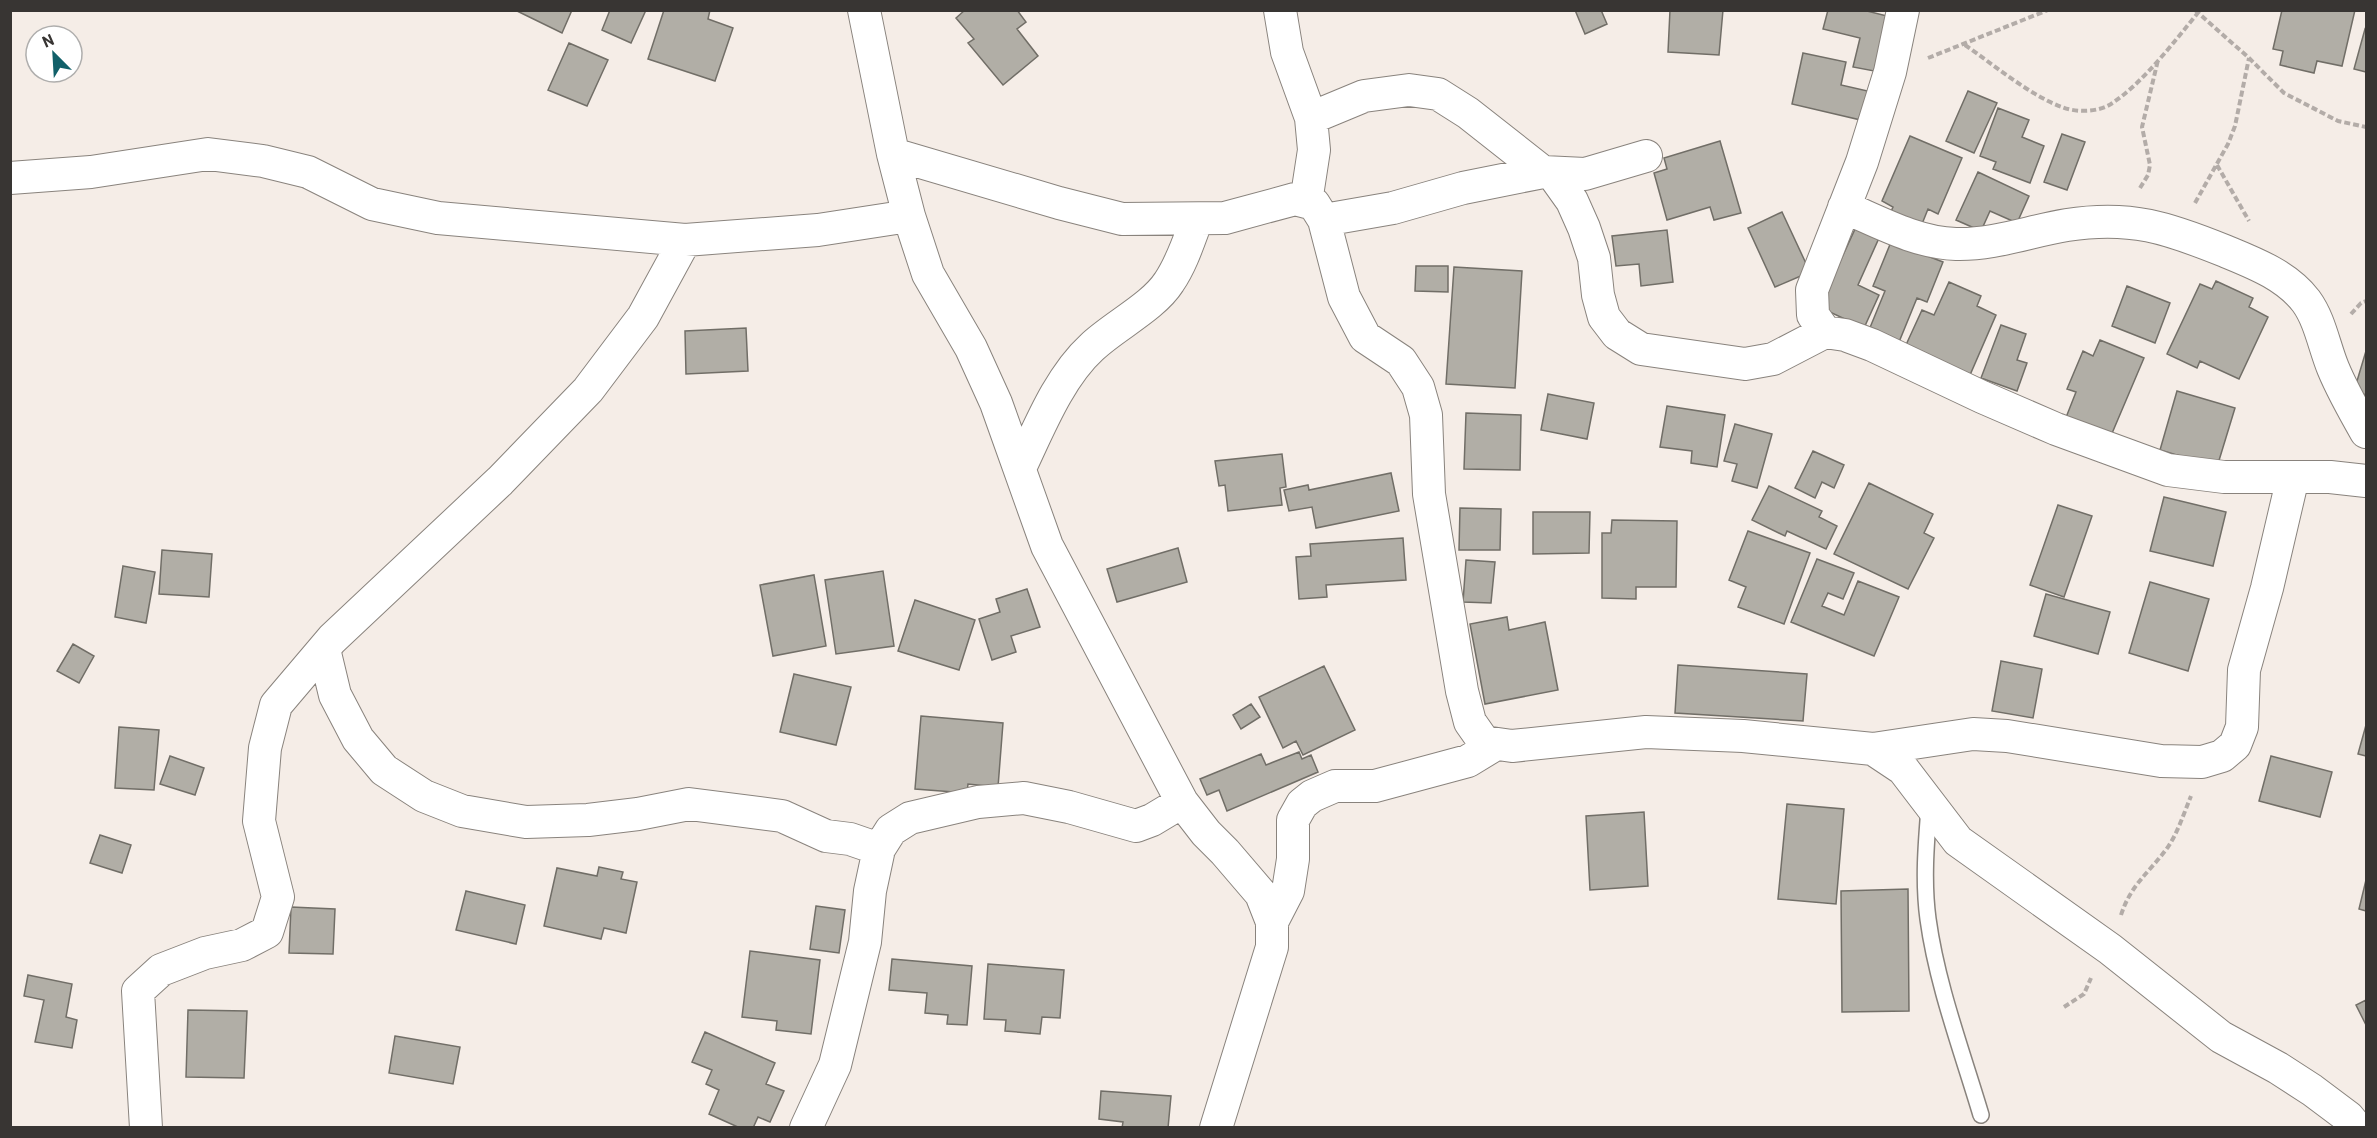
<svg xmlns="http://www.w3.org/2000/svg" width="2377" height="1138" font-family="Barlow,sans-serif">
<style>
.building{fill:#b1aea6;stroke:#716e67;stroke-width:1.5}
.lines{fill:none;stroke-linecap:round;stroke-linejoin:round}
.service-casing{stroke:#89837d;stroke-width:18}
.minor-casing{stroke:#89837d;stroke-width:34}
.path{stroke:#b3aca8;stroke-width:4;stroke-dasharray:6 3;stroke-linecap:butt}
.service{stroke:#fff;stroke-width:15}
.minor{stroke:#fff;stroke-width:32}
</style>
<rect width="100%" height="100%" fill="#f5ede7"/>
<!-- building -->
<path class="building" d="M515 10H572L562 33Z
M610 10H646L631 43 602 30Z
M664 10H710L708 19 733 28 715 81 648 59Z
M965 10H1017L1026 22 1017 29 1038 56 1003 85 968 43 974 39 956 18Z
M1575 10H1601L1607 24 1585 34Z
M1670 10H1723L1719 55 1668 52Z
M1828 10H1863L1887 16 1874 71 1853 67 1860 38 1823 29Z
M2282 10H2355L2342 66 2317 61 2314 73 2280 65 2283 51 2273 49Z
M2365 29 2366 30V72L2354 69Z
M569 43 608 60 587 106 548 90Z
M1803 53 1846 62 1841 85 1872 92 1865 121 1792 104Z
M1968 91 1997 103 1974 153 1946 141Z
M1998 108 2029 120 2022 137 2044 146 2030 183 1993 169 1996 162 1980 156Z
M2062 134 2085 142 2067 190 2044 182Z
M1910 136 1962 158 1938 214 1928 209 1920 229 1889 216 1893 207 1882 201Z
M1720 141 1741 213 1714 220 1710 207 1667 220 1654 173 1667 169 1664 158Z
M1978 172 2029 196 2017 223 1990 211 1981 231 1956 220Z
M1782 212 1810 272 1775 287 1748 228Z
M1856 227 1879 238 1858 285 1879 295 1864 328 1819 307Z
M1667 230 1673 282 1641 286 1639 264 1616 266 1612 236Z
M1891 242 1943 262 1927 302 1917 298 1899 342 1869 330 1885 291 1873 286Z
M1416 266H1448V292L1415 291Z
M1454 267 1522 271 1515 388 1446 384Z
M2216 281 2253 298 2249 307 2268 317 2239 379 2200 361 2197 368 2167 354 2200 284 2212 289Z
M1949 282 1981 296 1977 306 1996 315 1970 375 1905 347 1922 310 1934 315Z
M2127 286 2170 303 2155 343 2112 326Z
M2001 325 2026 334 2017 360 2027 363 2017 391 1981 378Z
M746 328 748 371 686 374 685 331Z
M2100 340 2144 358 2110 438 2065 420 2076 392 2067 389 2083 351 2093 356Z
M2366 351V395L2354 391Z
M2177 391 2235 408 2217 467 2160 450Z
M1548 394 1594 403 1587 439 1541 430Z
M1667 406 1725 415 1717 467 1691 463 1692 451 1660 447Z
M1466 413 1521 415 1520 470 1464 469Z
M1735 424 1772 434 1757 488 1732 481 1737 464 1724 461Z
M1813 451 1844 465 1834 488 1822 482 1815 498 1795 488Z
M1282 454 1286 487 1280 488 1282 505 1228 511 1225 485 1219 486 1215 461Z
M1391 473 1399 511 1316 528 1312 507 1289 511 1284 490 1308 485 1309 490Z
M1869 483 1933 514 1924 533 1934 538 1908 589 1834 554Z
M1769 486 1822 511 1819 517 1837 526 1826 549 1787 531 1785 536 1752 520Z
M2164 497 2226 512 2213 566 2150 551Z
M2058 505 2092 516 2064 597 2030 585Z
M1460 508 1501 509 1500 550H1459Z
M1533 512H1590L1589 553 1533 554Z
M1612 520 1677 521 1676 587H1636V599L1602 598V533H1611Z
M1748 531 1810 553 1784 624 1738 607 1746 587 1729 580Z
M1403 538 1406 580 1326 585 1327 597 1299 599 1296 557 1311 556 1310 544Z
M1178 548 1187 582 1117 602 1107 569Z
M162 550 212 554 209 597 159 594Z
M1817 559 1854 573 1843 599 1828 593 1822 606 1844 615 1858 581 1899 597 1874 656 1791 622Z
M1466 560 1495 562 1491 603 1463 602Z
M123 566 155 572 146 623 115 617Z
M883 571 894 646 836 654 825 580Z
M814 575 826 646 773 656 760 585Z
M2150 582 2209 599 2188 671 2129 653Z
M1027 589 1040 627 1011 636 1016 652 992 660 979 619 1000 612 996 599Z
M2046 594 2110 612 2098 654 2034 636Z
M915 600 975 620 959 670 898 651Z
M1507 617 1509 630 1545 622 1558 690 1485 704 1470 624Z
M73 644 94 656 79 683 57 671Z
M2001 661 2042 669 2033 718 1992 711Z
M1678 665 1807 674 1803 721 1675 713Z
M1324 666 1355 730 1303 755 1296 741 1283 748 1259 697Z
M794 674 851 687 836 745 780 732Z
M1251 704 1260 717 1241 729 1233 715Z
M921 716 1003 723 998 787 968 784 967 793 915 789Z
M2366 725V756L2358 754Z
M119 727 159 730 154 790 115 788Z
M1299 752 1302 759 1311 755 1318 772 1227 811 1219 790 1207 795 1200 779 1261 754 1266 765Z
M170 756 204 768 195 795 160 784Z
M2271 756 2332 772 2320 817 2259 801Z
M1787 804 1844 809 1836 904 1778 899Z
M1644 812 1648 886 1590 890 1586 816Z
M100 835 131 845 122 873 90 863Z
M599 867 623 872 621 879 637 882 626 933 604 928 601 939 544 926 557 868 597 876Z
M2366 880V911L2359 909Z
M1908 889 1909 1011 1842 1012 1841 891Z
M466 891 525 905 516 944 456 930Z
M816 906 845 910 839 953 810 949Z
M291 907 335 909 333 954 289 953Z
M750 951 820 960 811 1034 776 1030 777 1021 742 1017Z
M892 959 972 966 967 1025 947 1024 948 1015 925 1013 927 993 889 990Z
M988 964 1064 970 1060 1018 1042 1017 1040 1034 1005 1031 1006 1020 984 1019Z
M28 975 72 984 66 1017 77 1020 72 1048 35 1042 44 1000 24 996Z
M2366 1000V1025L2356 1005Z
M188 1010 247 1011 244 1078 186 1077Z
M705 1032 775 1063 766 1084 784 1091 770 1122 758 1117 753 1128H740L709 1114 719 1090 706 1084 712 1070 692 1062Z
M395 1036 460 1047 453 1084 389 1073Z
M1101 1091 1171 1096 1168 1128H1122L1123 1122 1099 1119Z"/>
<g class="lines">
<!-- service casing -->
<g class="service-casing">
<path id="service" d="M1929 808C1926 845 1923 882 1928 919 1937 985 1962 1051 1981 1115"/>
</g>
<!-- minor casing -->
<g class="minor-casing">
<path id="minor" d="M864 10 893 154 909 216 928 274 971 348 996 403 1047 546 1182 802 1206 833 1225 852 1261 894 1272 922V947L1216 1128
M1280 10 1287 52 1311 118 1314 150 1306 202
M1311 118 1364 96 1409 90 1438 94 1468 113 1543 172
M893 154 1059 203 1122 219 1225 218 1295 199 1314 204 1324 220 1344 297 1365 337 1401 361 1418 387 1426 415 1429 494 1462 691 1470 722 1484 742 1512 746 1646 732 1743 736 1873 749 1903 769 1958 841 2110 949 2221 1037 2278 1068 2312 1090 2348 1117 2357 1128
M1552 173 1572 201 1584 228 1594 258 1598 295 1604 317 1617 334 1641 349 1745 364 1773 359 1825 332 1845 335 1872 345 1982 397 2056 429 2168 470 2224 477H2330L2366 481
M10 178 91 172 208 154 263 161 308 172 372 204 438 218 685 240 818 230 909 216
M1844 207C1879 222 1917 243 1956 244 1994 245 2030 231 2067 225 2131 215 2168 228 2225 251 2254 263 2286 275 2306 301 2320 320 2324 346 2333 368 2342 390 2354 411 2366 432
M1324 220 1393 208 1463 188 1543 172 1585 174 1646 156
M1825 332 1813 315 1812 290 1862 162 1890 72 1903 10
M1020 468C1039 428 1059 377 1092 347 1114 326 1153 307 1169 282 1182 263 1189 240 1197 219
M324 649 335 695 358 739 384 770 424 796 462 811 526 822 588 820 638 814 689 804 782 816 826 836 850 839 879 849
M1873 749 1973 734 2007 736 2161 761 2202 762 2222 756 2235 745 2242 727 2244 670 2267 588 2293 477
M1272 922 1288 891 1293 859V820L1302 804 1312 796 1335 786H1375L1468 761 1496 744
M146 1128 138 991 161 970 205 953 242 945 267 932 278 897 259 821 265 748 276 705 332 639 500 481 588 390 643 317 685 240
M806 1128 835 1065 865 942 870 891 879 849 891 830 910 818 978 802 1024 798 1069 807 1136 826 1152 820 1182 802"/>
</g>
<!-- path -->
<path class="path" d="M2195 10 2249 58 2284 93 2338 121 2366 127
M1965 45C1994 65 2031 96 2062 107 2077 113 2098 112 2111 104 2143 83 2173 43 2197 14
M1928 58 2048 10
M2217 165 2249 221
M2140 188 2148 175 2150 165 2142 127 2158 60
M2195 203 2228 144 2235 126 2249 58
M2351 314 2361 303 2366 301
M2121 915C2131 884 2149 873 2168 847 2178 832 2184 813 2191 796
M2064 1007 2084 994 2091 978"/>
<!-- service -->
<use href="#service" class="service"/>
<!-- minor -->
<use href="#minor" class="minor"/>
</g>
<!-- border -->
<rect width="2377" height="1138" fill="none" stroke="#383533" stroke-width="24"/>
<!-- north arrow -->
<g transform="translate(54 54) rotate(336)"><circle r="28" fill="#ffffff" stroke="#afaead" stroke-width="1.5"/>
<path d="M0-4.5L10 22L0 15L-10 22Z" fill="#116069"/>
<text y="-9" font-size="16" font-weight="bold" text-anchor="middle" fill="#383533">N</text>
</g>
</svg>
